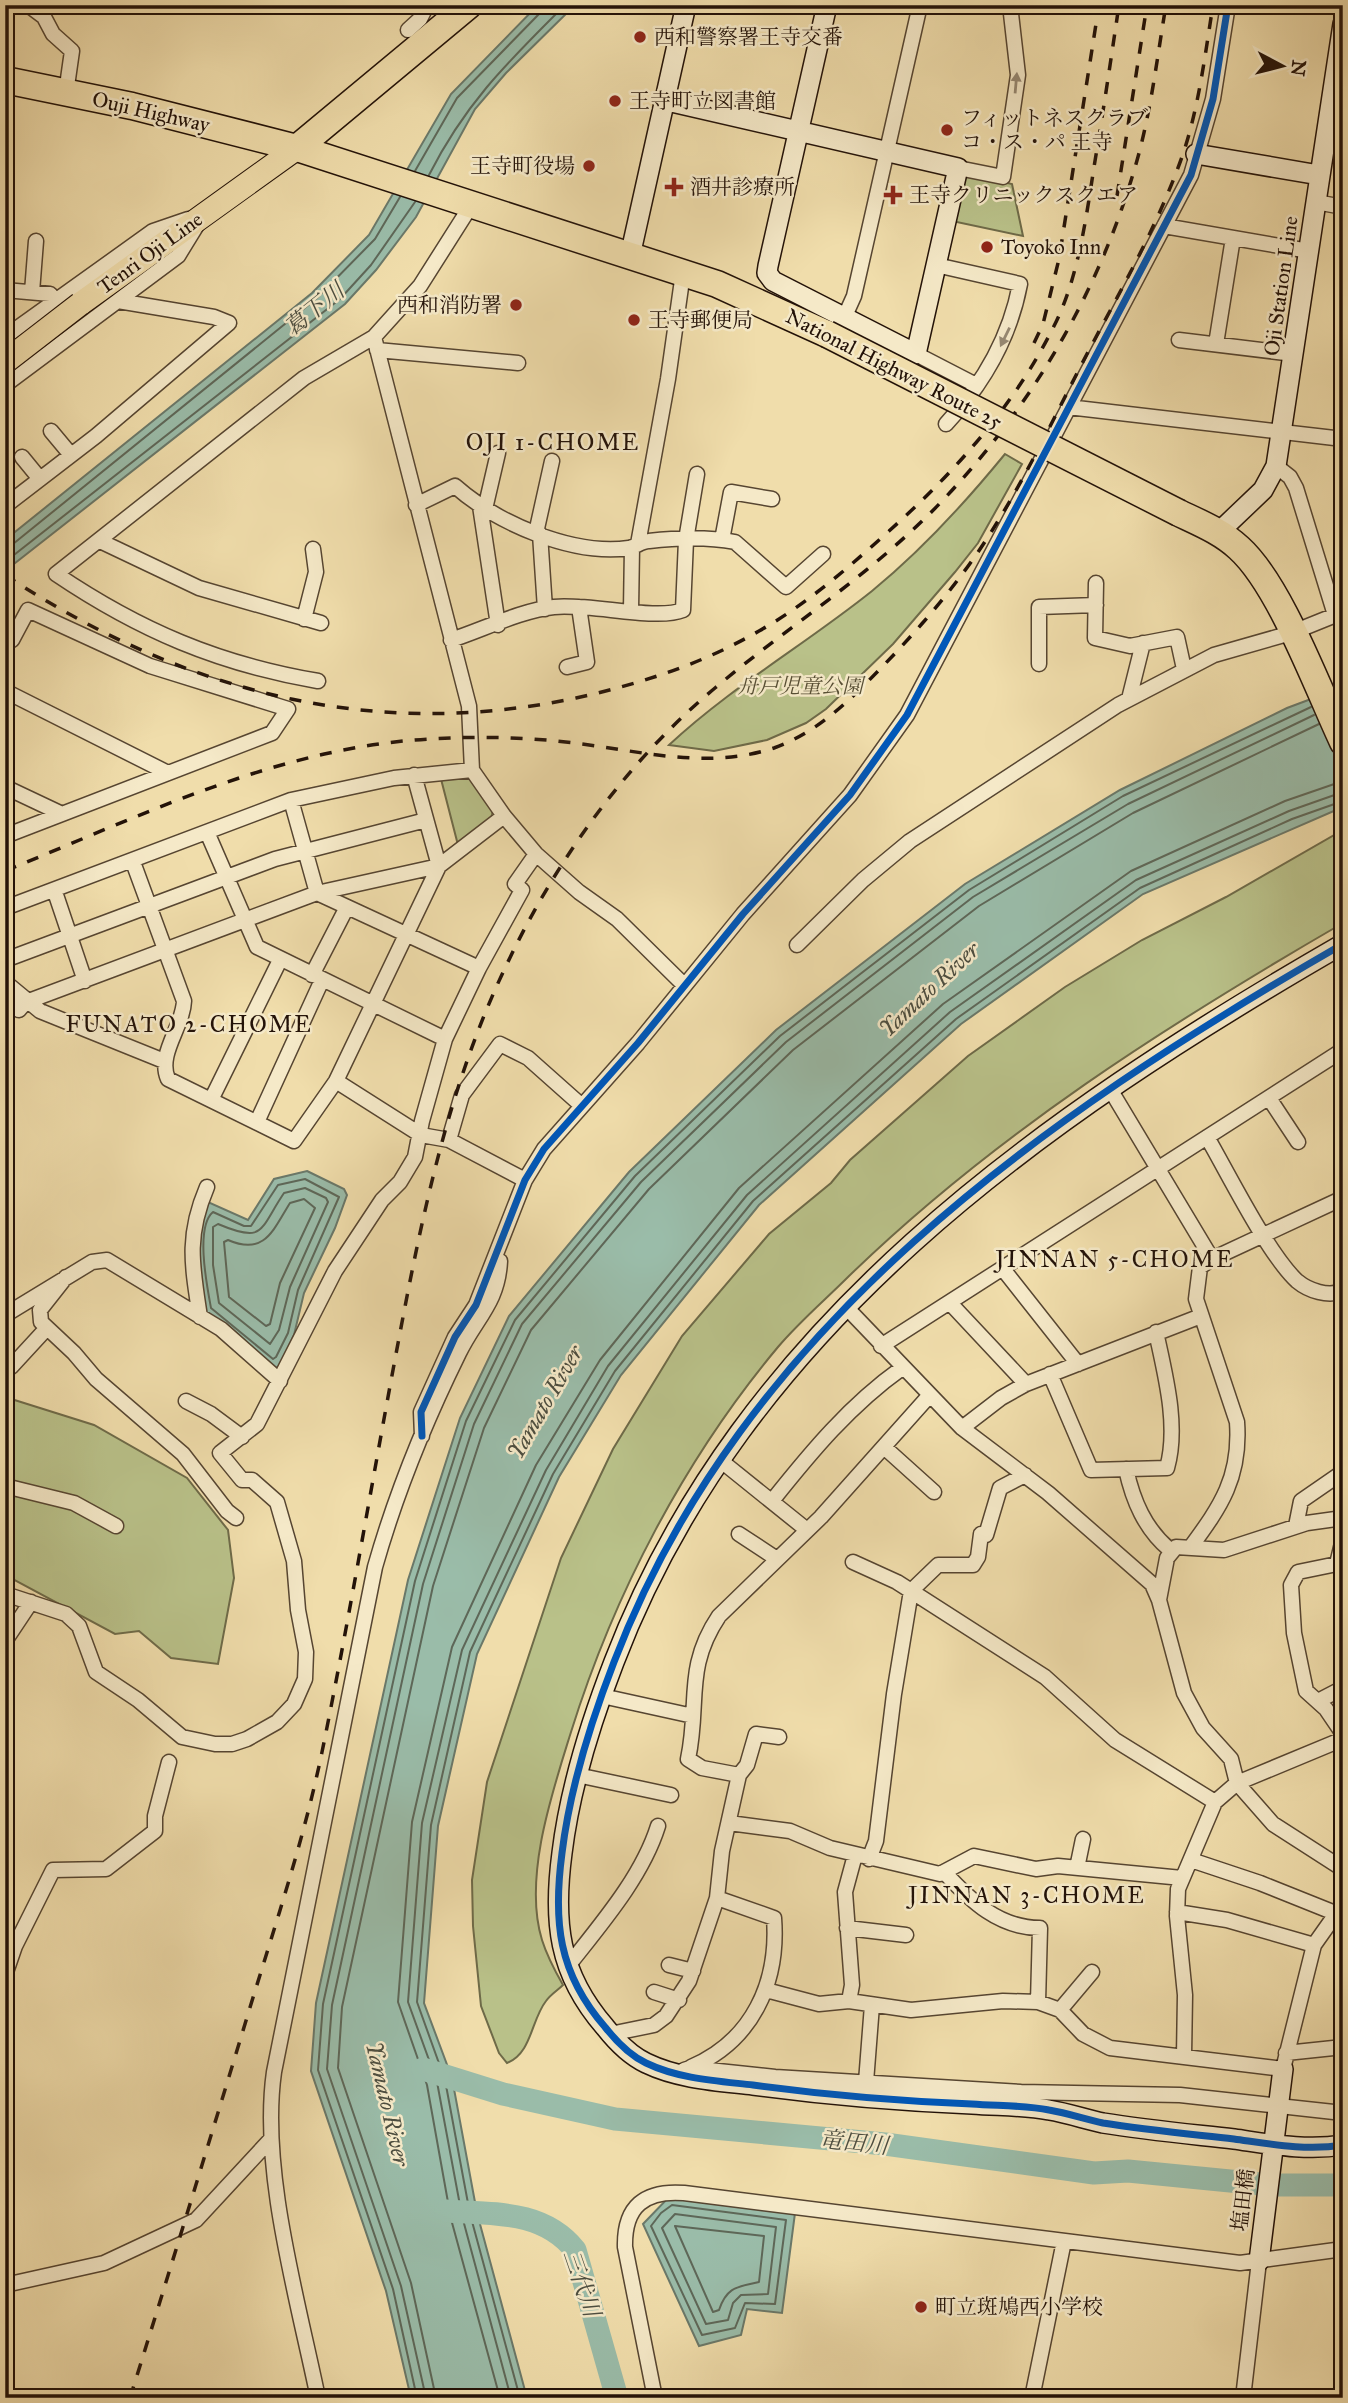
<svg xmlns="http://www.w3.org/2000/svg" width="1348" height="2403" font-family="'IM FELL Great Primer','Noto Serif JP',serif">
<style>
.green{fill:#b9c189;stroke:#6e6a48;stroke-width:2}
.water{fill:#9abca9;stroke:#6a7869;stroke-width:2}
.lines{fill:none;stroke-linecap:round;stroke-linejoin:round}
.shore{stroke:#5e6758;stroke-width:2}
.river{stroke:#9abca9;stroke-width:23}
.street-casing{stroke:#564531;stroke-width:17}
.secondary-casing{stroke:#231208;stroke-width:22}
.primary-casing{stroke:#231208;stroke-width:25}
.highway-casing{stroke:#231208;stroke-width:29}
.street{stroke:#f5e9c8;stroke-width:14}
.secondary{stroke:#f5e9c8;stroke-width:19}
.primary{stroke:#f0ddab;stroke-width:23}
.highway{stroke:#f0ddab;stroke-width:26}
.rail{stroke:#231208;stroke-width:3.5;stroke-dasharray:12 12;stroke-linecap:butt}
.primary-bridge-casing{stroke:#231208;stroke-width:25;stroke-linecap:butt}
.highway-bridge-casing{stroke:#231208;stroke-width:29;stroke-linecap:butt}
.primary-bridge{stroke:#f0ddab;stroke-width:23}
.highway-bridge{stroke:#f0ddab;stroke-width:26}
.cycleway-casing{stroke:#f5e9c8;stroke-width:11}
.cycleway{stroke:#0057b8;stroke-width:7}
.oneway{fill:#968872}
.poi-dot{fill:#8f2418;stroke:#f5e9c8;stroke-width:2.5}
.labels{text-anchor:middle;stroke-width:5;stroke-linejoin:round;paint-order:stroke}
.poi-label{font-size:21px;fill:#231208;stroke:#f5e9c8;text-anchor:start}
.street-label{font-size:21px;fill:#231208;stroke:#f5e9c8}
.park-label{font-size:21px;font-style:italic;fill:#584f35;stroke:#f5e9c8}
.water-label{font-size:23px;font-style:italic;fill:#4d4e40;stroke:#f5e9c8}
.neighbourhood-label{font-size:23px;letter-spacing:2px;fill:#231208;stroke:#f5e9c8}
</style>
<rect width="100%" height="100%" fill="#f0ddab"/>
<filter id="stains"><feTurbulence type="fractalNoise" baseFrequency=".00286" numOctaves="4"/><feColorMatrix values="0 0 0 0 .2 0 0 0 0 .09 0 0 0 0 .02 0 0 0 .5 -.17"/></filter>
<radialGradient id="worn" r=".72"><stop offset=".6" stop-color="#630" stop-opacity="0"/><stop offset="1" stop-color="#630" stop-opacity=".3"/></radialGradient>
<!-- green -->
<path class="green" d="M968 174 1012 184 1023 236 952 221 962 179Z
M1005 454 1022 464 978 543 955 572 893 644 826 709 806 723 767 740 714 751 669 745C731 687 806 644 872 591 922 550 965 503 1005 454Z
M467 775 493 810 491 820 458 845 441 779Z
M1343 830V923C1167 1025 995 1134 848 1277 825 1300 799 1322 778 1347 685 1458 614 1594 571 1732 552 1793 523 1878 542 1940 547 1956 555 1971 563 1985 558 1990 550 1995 546 2001 531 2020 532 2053 507 2063L499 2053 481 2006 473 1926 472 1880 487 1782 561 1558 613 1449 682 1336 769 1234 831 1183 850 1160 968 1056 1065 987 1142 940 1226 897Z
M5 1397 94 1425 187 1478 228 1530 234 1578 218 1664 171 1658 139 1631 115 1634 5 1575Z"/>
<!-- water -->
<path class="water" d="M538 5H575L506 73 475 109 416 217 376 270 345 304 5 571V540L312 293 369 235 451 94Z
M1343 687V807L1143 894 961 1024 759 1205 621 1375 559 1477 477 1654 438 1826 424 2003 452 2078 477 2213 527 2398H411L386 2291 311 2071 316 2003 408 1580 460 1418 509 1316 629 1172 776 1030 965 884 1120 790 1287 708Z
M307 1171 344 1189 347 1195 335 1228 304 1293 294 1335 278 1370 205 1313C198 1273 190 1239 208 1202L248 1220 274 1179Z
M669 2197 795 2213 782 2313 747 2309 741 2335 699 2346 643 2224Z"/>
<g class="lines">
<!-- shore -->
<path class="shore" d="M415 171 457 98 540 13 542 5
M429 175C466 102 508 62 565 5
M5 545 13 544 317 298 375 239 400 197
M5 562 340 299 371 265 415 202
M305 1179 339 1197 298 1290 288 1333 276 1357 273 1359 211 1308C207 1286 195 1227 213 1212L244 1226H251L278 1185Z
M305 1188 326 1198 328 1202 290 1287 279 1330 270 1344 219 1303 213 1265V1227L218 1224C265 1244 259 1230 284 1193Z
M304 1199 315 1208 280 1283 270 1324 266 1326 229 1297 224 1242 228 1240C265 1256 273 1230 290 1203Z
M672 2205 786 2220 775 2304 745 2303 735 2328 702 2335 651 2226 661 2213Z
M675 2214 776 2227 768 2294 741 2295 733 2303 728 2320 706 2324 662 2228Z
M675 2226 764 2236 759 2282C738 2287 727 2286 719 2310L713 2312Z
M417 2398 393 2289 318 2070 323 2004 415 1581 466 1421 515 1320 635 1176 780 1036 969 890 1123 796 1311 707
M426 2398 401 2286 327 2069 332 2005 423 1584 474 1424 522 1324 641 1182 786 1042 973 897 1128 804 1314 715
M436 2398 411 2283 338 2068 342 2007 433 1586 484 1428 531 1330 649 1189 793 1050 979 906 1133 813 1319 724
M500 2398 451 2219 427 2085 398 2002 412 1822 452 1647 536 1465 600 1360 739 1188 943 1004 1131 871 1285 801 1343 781
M511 2398 462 2216 437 2082 408 2002 422 1823 462 1650 546 1470 608 1366 747 1195 950 1012 1136 880 1289 811 1343 792
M520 2398 470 2214 445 2080 417 2002 431 1825 470 1652 553 1474 615 1371 753 1201 956 1019 1140 888 1292 819 1343 801"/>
<!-- river -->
<path class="river" d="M423 2069 503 2094 615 2119 885 2144 1094 2173 1128 2171 1271 2185H1343
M446 2211C493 2214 543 2210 575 2250L617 2398"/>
<!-- street casing -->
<g class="street-casing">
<path id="street" d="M28 5 44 17 53 34 72 51 66 93
M408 30 420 19 427 5
M958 168 1003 177 1018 75 1010 5
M1316 202 1343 207
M1164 226 1309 251
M936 265 1020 284C1010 337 983 384 946 424
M5 290 50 294 61 307
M32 292 36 241
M845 316 854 296 920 5
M5 337 153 231 188 219
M374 337 469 706 472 770 504 816 536 854 579 892 617 919 684 985
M1179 340 1294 354
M1216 344 1233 238
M377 350 518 363
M916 354 976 385
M5 385 178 256 197 225
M1068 407 1343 439
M51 431 71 455
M22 457 40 479
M1276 466 1290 477 1296 488 1335 615
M416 505 455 486C497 523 572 556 629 548 636 547 641 541 649 541 675 538 709 537 735 542L786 587 823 554
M5 506 96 436 229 323 214 317 118 301
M480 506 498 625
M485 509 498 453
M536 533 552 461
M540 534 545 609
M722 540 731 492 772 499
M100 541 199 588 321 623
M638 544 668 379 683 273
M1096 583 1095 638 1130 646 1177 637 1184 669
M631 610 632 547
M304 619 316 572 313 549
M451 640C482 630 522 610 554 607 589 603 657 621 683 610L686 540 697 474
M5 643 12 640 28 610 150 666 288 709 272 733 5 836
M1039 664V607L1096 605
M567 667 587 662 579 607
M318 681C218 664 139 630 56 574L304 378 374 337 420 286 472 204
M5 691 168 773
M1129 699 1143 643
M5 787 60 813
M291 800 317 893 479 968
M207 832 257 947 445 1039
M133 862 184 1001C183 1027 157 1054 168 1079L294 1141 336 1081 439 866 504 816
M55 892 85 981
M5 908 291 800 394 778 472 770
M797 945 863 880 910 841 1118 705 1214 655 1291 633 1343 612
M5 960 275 859 426 820
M312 975 347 907
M5 982 40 1011 164 1061
M5 997 19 1010 26 1002 317 893 439 866 414 775
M336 1081 421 1135 449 1140 525 1180
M1110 1089 1212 1259
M1269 1098 1298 1142
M211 1100 280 960
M257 1122 322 980
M1207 1137C1229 1175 1268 1254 1297 1281 1309 1291 1328 1297 1343 1291
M449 1140 462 1095 500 1044 528 1058 582 1106
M1003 1269 1078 1364
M66 1277 40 1310 41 1322 74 1353 96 1379 183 1454 227 1511 236 1518
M950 1303 1026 1384
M845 1306 962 1428 1048 1493 1152 1584 1159 1600 1184 1693 1203 1728 1231 1759 1237 1783 1273 1824 1343 1869
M5 1315 92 1262 107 1260 221 1329 280 1381
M200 1317C192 1265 186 1236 207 1187
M881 1346 1343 1050
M11 1367 46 1329
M1050 1374 1091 1470 1167 1468C1179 1426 1165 1374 1156 1332
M186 1401 211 1414 242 1437
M962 1428 1001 1398 1026 1384 1201 1316
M422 1436 421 1412 455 1337 476 1305 525 1180 544 1149 638 1043 743 914 850 795 907 715 1191 175 1213 99 1228 5
M884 1447 934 1492
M720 1460 807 1530
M1126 1469C1133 1501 1145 1529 1170 1550
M5 1486 74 1503 116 1526
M772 1501C811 1452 850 1405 902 1368
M1296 1526 1301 1501 1343 1472
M739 1534 777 1559
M1343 1539 1337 1564 1298 1572 1291 1585 1294 1633 1306 1691 1326 1709 1343 1734
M1190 1548C1221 1506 1241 1477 1237 1422L1196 1299 1200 1267 1212 1259 1343 1198
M853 1562 897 1582 1045 1677 1115 1740 1215 1802
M5 1594 66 1614 79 1626 96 1672 138 1700 182 1737 215 1744H232L247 1739 277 1722 294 1704 305 1679 306 1652 298 1610 294 1561 277 1502 252 1480H242L220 1453 257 1424 335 1271 382 1200 400 1182 415 1157 422 1121 445 1039 479 968 522 890 515 884 536 854
M1159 1600 1167 1558 1176 1547 1224 1550 1307 1523 1343 1518
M5 1641 31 1602
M602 1696 693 1716
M1318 1701 1343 1688
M577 1775 671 1795
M739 1775 747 1765 756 1734 779 1737
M729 1823 790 1831 830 1848 940 1874 974 1856 1036 1869 1058 1866 1182 1878
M869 1859 876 1841 894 1694 911 1591 938 1565H973L978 1557 981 1534 986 1535 1000 1488 1025 1475
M1191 1860 1260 1883 1335 1913
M1077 1868 1083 1839
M945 1873C971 1901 999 1928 1040 1928L1038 2002
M1177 1912 1227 1920 1314 1945
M847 1928 906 1935
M669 1965 693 1971
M568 1966C601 1924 642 1877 658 1826
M5 1975 15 1946 53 1870 106 1869 155 1831V1816L169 1762
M766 1990 819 2004 849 2001 911 2010 1003 2001 1038 2002 1060 2010 1083 2034 1110 2048 1283 2069 1314 1945 1343 1904
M654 1992 679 2000
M849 2001 852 1985 845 1892 855 1855
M1060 2010 1092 1972
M610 2034 654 2025 666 2016 689 1981 717 1898 722 1851 739 1775 702 1768 688 1759C700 1703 684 1668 719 1616L821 1517 929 1396
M1286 2053 1343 2047
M1184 2056 1185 1995 1177 1916 1178 1889 1215 1802 1237 1783 1343 1739
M691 2067C752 2041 779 1983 774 1918L717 1898
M684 2070 690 2068 775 2077 1021 2092 1180 2095 1343 2113
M866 2082 872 2005
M5 2285 104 2263 196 2220 271 2139
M318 2398C298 2300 260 2170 274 2072L375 1567C396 1493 425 1422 459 1353 476 1318 498 1303 500 1261
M655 2398 625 2247C624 2206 645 2190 684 2193L1240 2263 1343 2249
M1032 2398 1064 2241
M1243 2398 1259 2261"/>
</g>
<!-- secondary casing -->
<g class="secondary-casing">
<path id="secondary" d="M663 100 958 168 916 354 773 281 767 273 768 266 827 5
M1196 154 1319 175
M630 256 686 5
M1219 532 1263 490 1276 466 1343 24
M1343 944C1041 1118 743 1325 614 1662 590 1724 570 1787 562 1853 553 1921 558 1973 605 2027 616 2041 629 2055 646 2063 679 2079 718 2081 753 2085 826 2095 899 2101 972 2104 998 2106 1024 2105 1049 2110 1067 2113 1085 2119 1103 2123 1146 2130 1190 2134 1234 2139 1270 2144 1306 2151 1343 2145
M1259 2261 1283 2069"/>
</g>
<!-- primary casing -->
<g class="primary-casing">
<path id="primary" d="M80 304 297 148"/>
</g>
<!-- highway casing -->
<g class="highway-casing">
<path id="highway" d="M5 80 132 106 297 148 717 284 827 334
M297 148 469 5
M1179 513C1200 523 1222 532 1239 548 1280 585 1318 689 1343 742"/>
</g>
<!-- street -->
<use href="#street" class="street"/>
<!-- secondary -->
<use href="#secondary" class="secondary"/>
<!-- primary -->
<use href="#primary" class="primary"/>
<!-- highway -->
<use href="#highway" class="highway"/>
<!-- rail -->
<path class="rail" d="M1117 196 1147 5
M1034 343 1043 324 1059 259 1099 5
M5 575C180 690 368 742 576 698 640 684 702 664 759 631 807 604 848 568 889 531 954 473 1015 405 1054 326 1078 279 1086 219 1094 167 1103 113 1111 59 1119 5
M5 871C143 815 280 747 430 739 478 736 526 737 574 743 641 751 707 770 774 748 818 732 849 701 881 668 916 632 950 593 978 552 1021 489 1053 419 1088 352 1122 288 1159 223 1183 154 1199 106 1205 55 1213 5
M130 2398C169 2273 207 2149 245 2024 272 1934 303 1844 322 1752 349 1620 371 1487 396 1354 421 1221 447 1089 506 966 555 862 626 762 715 688 790 625 875 572 943 500 1033 405 1100 290 1136 164 1151 112 1157 58 1166 5"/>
<!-- primary-bridge casing -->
<g class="primary-bridge-casing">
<path id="primary-bridge" d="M5 362 80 304"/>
</g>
<!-- highway-bridge casing -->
<g class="highway-bridge-casing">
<path id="highway-bridge" d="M827 334 1179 513"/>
</g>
<!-- primary-bridge -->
<use href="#primary-bridge" class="primary-bridge"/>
<!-- highway-bridge -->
<use href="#highway-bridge" class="highway-bridge"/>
<!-- cycleway casing -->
<g class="cycleway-casing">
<path id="cycleway" d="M1343 944C1041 1118 743 1325 614 1662 590 1724 570 1787 562 1853 553 1921 558 1973 605 2027 616 2041 629 2055 646 2063 679 2079 718 2081 753 2085 826 2095 899 2101 972 2104 998 2106 1024 2105 1049 2110 1067 2113 1085 2119 1103 2123 1146 2130 1190 2134 1234 2139 1270 2144 1306 2151 1343 2145
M422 1436 421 1412 455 1337 476 1305 525 1180 544 1149 638 1043 743 914 850 795 907 715 1191 175 1213 99 1228 5"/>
</g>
<!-- cycleway -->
<use href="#cycleway" class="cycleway"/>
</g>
<!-- one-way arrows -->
<defs><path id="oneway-solid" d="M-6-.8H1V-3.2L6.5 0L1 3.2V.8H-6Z" transform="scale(1.75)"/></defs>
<g class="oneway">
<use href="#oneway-solid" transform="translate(1016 83) rotate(-85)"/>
<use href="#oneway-solid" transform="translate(1005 337) rotate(116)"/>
</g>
<!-- markers -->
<g class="poi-dot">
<circle cx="640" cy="37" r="7"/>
<circle cx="615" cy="101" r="7"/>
<circle cx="947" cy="130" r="7"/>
<circle cx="589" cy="166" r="7"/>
<path d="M670.5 176.5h7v7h7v7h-7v7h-7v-7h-7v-7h7z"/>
<path d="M889.5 184.5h7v7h7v7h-7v7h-7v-7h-7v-7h7z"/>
<circle cx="987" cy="247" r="7"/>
<circle cx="516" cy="305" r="7"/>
<circle cx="634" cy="320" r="7"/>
<circle cx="921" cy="2307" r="7"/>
</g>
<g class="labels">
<!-- poi labels -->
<g class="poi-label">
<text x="654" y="44">西和警察署王寺交番</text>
<text x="629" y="108">王寺町立図書館</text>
<text x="961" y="125">フィットネスクラブ<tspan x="961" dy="24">コ・ス・パ 王寺</tspan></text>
<text x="575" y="173" text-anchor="end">王寺町役場</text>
<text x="690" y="194">酒井診療所</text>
<text x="909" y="202">王寺クリニックスクエア</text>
<text x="1001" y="254">Toyoko Inn</text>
<text x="502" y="312" text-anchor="end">西和消防署</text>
<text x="648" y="327">王寺郵便局</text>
<text x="935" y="2314">町立斑鳩西小学校</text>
</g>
<!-- street labels -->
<g class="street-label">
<text transform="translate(151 112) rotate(13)" y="7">Ouji Highway</text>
<text transform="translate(150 253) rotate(-36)" y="7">Tenri Oji Line</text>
<text transform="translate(1281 286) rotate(-82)" y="7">Oji Station Line</text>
<text transform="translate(894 369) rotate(27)" y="7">National Highway Route 25</text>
<text transform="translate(1243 2200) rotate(-83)" y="7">塩田橋</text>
</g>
<!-- park labels -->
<g class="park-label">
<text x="800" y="693">舟戸児童公園</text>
</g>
<!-- water labels -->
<g class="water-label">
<text transform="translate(314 309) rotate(-39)" y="8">葛下川</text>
<text transform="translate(929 989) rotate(-43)" y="8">Yamato River</text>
<text transform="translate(545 1402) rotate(-60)" y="8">Yamato River</text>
<text transform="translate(388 2104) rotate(77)" y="8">Yamato River</text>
<text transform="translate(854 2142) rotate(6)" y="8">竜田川</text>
<text transform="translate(582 2283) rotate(71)" y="8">三代川</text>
</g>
<!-- neighbourhood labels -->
<g class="neighbourhood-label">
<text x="553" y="450">OJI 1-CHOME</text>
<text x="189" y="1032">FUNATO 2-CHOME</text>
<text x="1115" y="1267">JINNAN 5-CHOME</text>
<text x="1027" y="1903">JINNAN 3-CHOME</text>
</g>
</g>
<!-- margin -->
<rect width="1348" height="2403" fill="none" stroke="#f0ddab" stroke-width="28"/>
<rect x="7" y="7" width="1334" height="2389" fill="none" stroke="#231208" stroke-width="3.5"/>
<rect x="14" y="14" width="1320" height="2375" fill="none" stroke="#231208" stroke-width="2"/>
<!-- north arrow -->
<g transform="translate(1282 66) rotate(97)" stroke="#f5e9c8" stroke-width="5" paint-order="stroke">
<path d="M0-5L12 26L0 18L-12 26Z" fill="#231208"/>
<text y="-10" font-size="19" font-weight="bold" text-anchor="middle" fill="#231208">N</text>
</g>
<rect width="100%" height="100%" filter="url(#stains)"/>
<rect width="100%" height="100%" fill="url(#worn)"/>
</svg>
